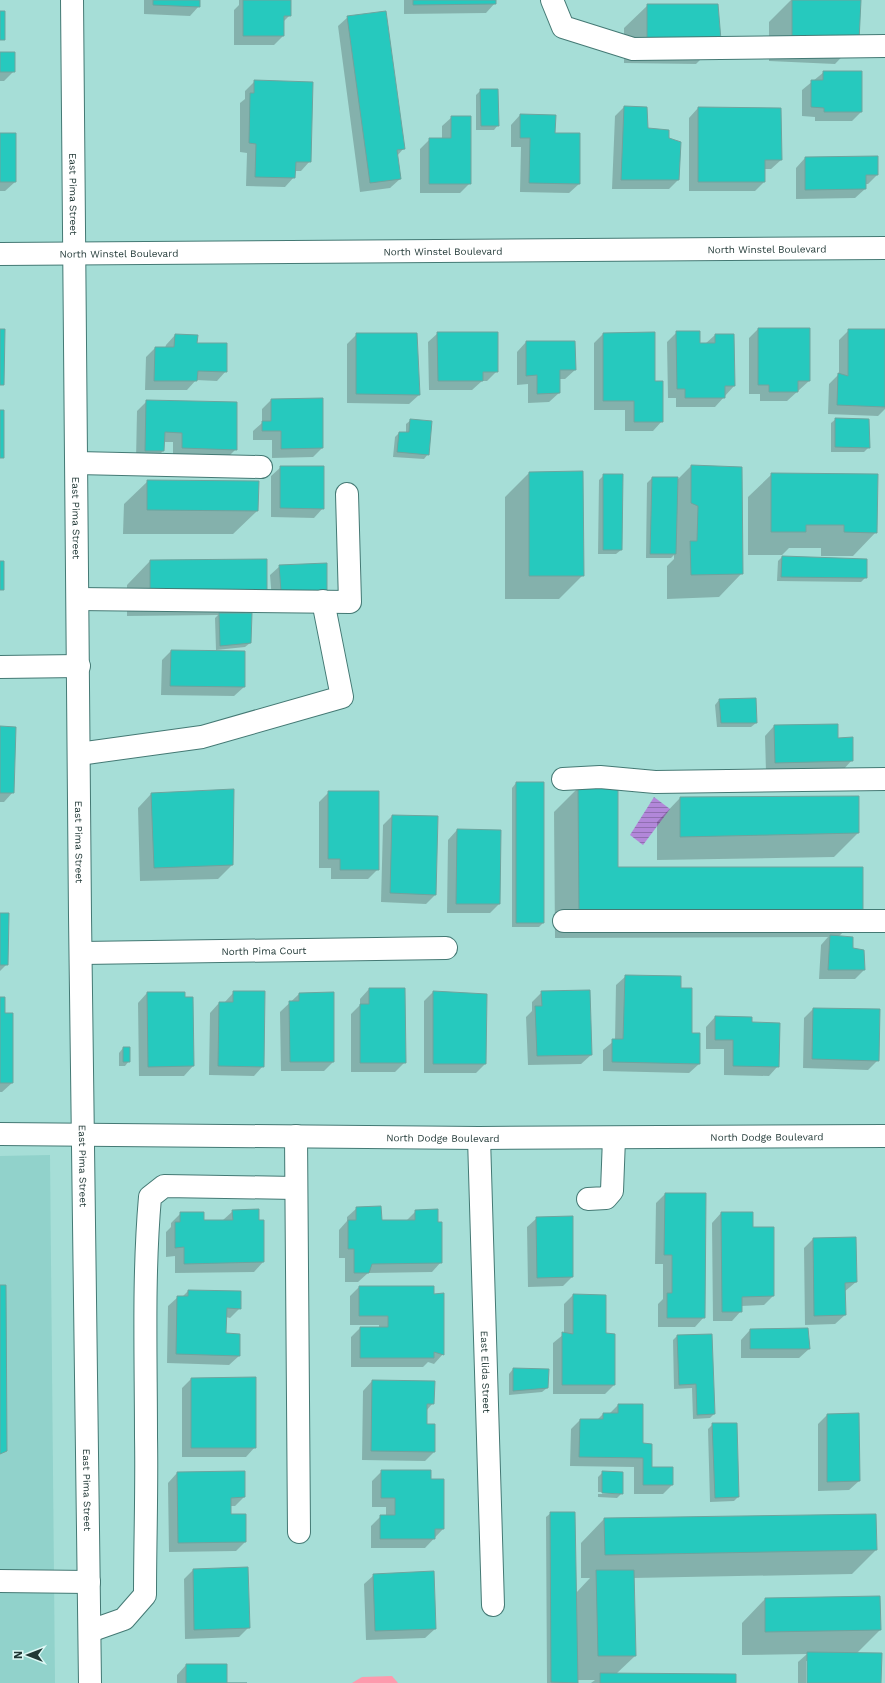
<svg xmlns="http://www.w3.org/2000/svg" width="885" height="1683" font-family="'Work Sans',sans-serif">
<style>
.built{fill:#91d2cb}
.green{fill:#fd9aad}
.water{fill:url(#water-rules)}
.shadow{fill:#0003}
.building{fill:#26c9be;stroke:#6ea49e}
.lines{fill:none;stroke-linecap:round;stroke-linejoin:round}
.minor-casing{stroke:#447974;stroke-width:24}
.minor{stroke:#fff;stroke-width:22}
.labels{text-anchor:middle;stroke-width:3;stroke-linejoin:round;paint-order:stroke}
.street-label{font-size:10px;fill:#213836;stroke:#ddf8f5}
</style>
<defs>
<pattern id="water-rules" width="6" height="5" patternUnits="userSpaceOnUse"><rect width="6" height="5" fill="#b287d9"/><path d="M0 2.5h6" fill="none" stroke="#906fb1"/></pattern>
</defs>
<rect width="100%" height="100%" fill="#a6ded7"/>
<!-- built -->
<path class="built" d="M50 1155 55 1683H0V1156Z"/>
<!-- green -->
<path class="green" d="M392 1676 398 1683H352L362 1677Z"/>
<!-- water -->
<path class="water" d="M654 797 670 809 643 845 630 835Z"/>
<!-- shadow -->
<path class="shadow" d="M144 0H199V6L190 16 144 14Z
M239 0H290V15L283 22V36L274 45H234V10L239 5Z
M404 0H495V3L486 13 404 14Z
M791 0H860L858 40 835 64 769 61V22Z
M648 5 720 40 696 64 624 63V28Z
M348 17 404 148 397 156 400 179 390 188 360 192 338 26Z
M0 53 14 71 4 81H0Z
M824 72 861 112 852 121H815V117L802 116V90Z
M255 81 310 161 301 171H294V177L285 187 246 186 247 153 240 152V103L245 99V91Z
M481 90 498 125 494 130H476V95Z
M624 107 647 129 679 179 669 189H612L615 116Z
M698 108 781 160 771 169H764V182L755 191H689V118Z
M520 115 554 134 579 184 569 193 520 192 521 147H511V125Z
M452 117 470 183 460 193H420V149L430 139H442V126Z
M0 134 15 182 5 191H0Z
M805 158 877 175 868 184H865V189L855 198 796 199V168Z
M758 329 809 381 787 401H760V394H749V338Z
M849 330H885V409L878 416 828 414 829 384 839 374V340Z
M677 332 699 344H705L715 335H733L734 386 715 407H676V398H668L667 342Z
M438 333 497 371 487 381H482L472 390H429L428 342Z
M357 334 419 395 409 404 347 403V344Z
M603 334 654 382 662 421 653 431H625V410H594V343Z
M175 335 196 344 226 371 217 381 196 380 187 390H145L146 357 155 348H165L166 345Z
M526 342 575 370 565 379H559V393L549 402 528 403V384L517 385V352Z
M271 400 322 448 313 457 272 458V440H253V431L262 423V409Z
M147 401 236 449 226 459 173 457V442H164L163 451 154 460H136L137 411Z
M836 419 869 447 864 452H831V423Z
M411 420 428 454 424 459 393 457 395 437 399 433H406V424Z
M691 466 741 468 742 573 719 597 667 599V566L674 559V555L671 558H646L647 483 652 478 677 480Z
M281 467 323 508 314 518 271 517V476Z
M529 473 583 575 559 599H505V497Z
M772 474 876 532 853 556H821V548H789L782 555H748V497Z
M604 475 621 550 616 554H598L599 480Z
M148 481 257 511 233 534H123L124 504Z
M782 557 866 577 861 582 777 581 778 561Z
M150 561 266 591 243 614 250 643 245 647 216 650 215 618 218 615 127 616V585Z
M326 564 272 600 270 575 280 566Z
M171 651 244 687 234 696 161 695 162 660Z
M719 700 756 723 751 727H717L715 705Z
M774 726 837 739 852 760 843 770 766 772 765 736Z
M0 727 13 792 4 802H0Z
M516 783 543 923 539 927H512V788Z
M578 788 617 868 862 914 839 936 852 949 864 970 855 979H819L821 945 828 937 555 938 554 812Z
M329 792 378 869 368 879H331V868H319V802Z
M151 794 232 865 218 879 140 881 138 808Z
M680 798 858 833 834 857 657 860V822Z
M392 816 435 895 426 904 381 902 383 825Z
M457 830 499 904 490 913H447L448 840Z
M0 914 7 964 0 971Z
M626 976 680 989 690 1034H699V1064L689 1073 603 1071V1050L615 1040 616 985Z
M369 989 405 1062 395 1072H351V1014L360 1005V999Z
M234 992 263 1066 254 1076 209 1075 210 1013 219 1003H224Z
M433 992 486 995 485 1064 476 1073H424V1001Z
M542 992 591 1055 581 1064 528 1065 526 1017 532 1011V1002Z
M147 993 192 998 193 1066 184 1076H139L138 1003Z
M333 993V1062L324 1071H281L280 1012 299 994Z
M0 998 4 1014 12 1083 2 1092H0Z
M813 1009 878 1060 868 1070 803 1068 804 1018Z
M715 1017 751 1023 778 1066 769 1076 724 1075V1049H706V1027Z
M123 1048 129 1061 125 1066H119V1053Z
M665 1194 704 1317 695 1327H658V1304L663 1299V1264H655L656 1203Z
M357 1208 381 1221H406L416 1211 441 1262 432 1272 368 1273 358 1282H345V1258H339V1230L347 1221V1217Z
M233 1211 258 1221H263V1262L254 1272 175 1273V1256L166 1257V1232L171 1227V1223L181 1213 203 1221 223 1220Z
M721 1213 752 1228 773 1296 764 1305 741 1306V1311L732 1321H713L712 1223Z
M537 1218 572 1277 563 1286 528 1287 527 1227Z
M855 1238 856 1282 844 1292 845 1315 835 1324 805 1325 804 1248 813 1239Z
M359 1287H433L443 1354 434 1364 428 1362 423 1367H351V1337L360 1328H379V1325H350V1296Z
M188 1291 240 1308 230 1318 226 1317 225 1334 239 1356 229 1365 167 1363 168 1306 178 1297H182Z
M573 1295 604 1334 614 1385 605 1394H553V1343L564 1334V1304Z
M750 1330 809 1349 799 1358H741V1340Z
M677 1336 714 1414 710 1418 693 1419 692 1388 674 1389 673 1340Z
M513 1369 547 1388 542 1392 509 1395V1374Z
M191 1379 255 1447 246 1457H182V1388Z
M372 1381 433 1403 426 1411V1425L434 1452 425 1461 362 1460 363 1391Z
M618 1405 642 1444 651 1468 672 1485 663 1494H634V1467L570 1466 571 1429 580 1420H597L603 1414H609Z
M827 1415 859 1481 849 1490 818 1491V1424Z
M713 1424 738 1497 734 1501 710 1502 708 1429Z
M382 1471 430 1480 443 1529 425 1548H371V1526L381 1516H386V1507H372V1481Z
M603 1472 622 1493 617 1498 598 1497V1494H619V1492H598V1477Z
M177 1473 244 1497 235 1506H230V1515L245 1542 236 1551 169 1552 168 1483Z
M551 1513 576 1593 590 1578H581V1543L604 1519 876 1550 852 1574 633 1578 635 1656 616 1674 735 1683H591L595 1680H577L576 1683H547L546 1517Z
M193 1570 248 1628 239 1637 185 1639 184 1579Z
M374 1575 435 1629 425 1638 366 1640 364 1584Z
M765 1599 880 1630 856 1654 880 1683H808V1661H806V1683H798V1662L807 1654 742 1655V1623Z
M186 1665 226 1683H177V1675Z"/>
<!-- building -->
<path class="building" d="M153 0H200V7L153 5Z
M243 0H291V16H284V36H243Z
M413 0H496V4L413 5Z
M792 0H861L859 41 792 38Z
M647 4H718L721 40H647Z
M0 11H5V40H0Z
M386 11 405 149 397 150 401 179 370 183 347 16Z
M0 52H15V72H0Z
M823 71H862V112H824V108L811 107V80H823Z
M254 80 313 82 311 162H296L295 178 255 177 256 144 249 143 250 93H254Z
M480 89H498L499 126H481Z
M624 106 647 107 648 128 669 130V138L681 142 679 180H621Z
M698 107 781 108 782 160H765V182H698Z
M520 114 556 115 555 133H580V184L529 183 530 138H520Z
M451 116H471V184H429V138H451Z
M0 133H16V182H0Z
M878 156V175H866V189L805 190V157Z
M758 328H810V381H798V392H769V385H758Z
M0 329H5L4 385H0Z
M848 329H885V407L837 405 838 373 848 376Z
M676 331H700V343H715V334H734L735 386H725V398H685V389H677Z
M437 332H498V372H483V381H438Z
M655 332V381H663V422H634V401H603V333Z
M356 333H417L420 395 356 394Z
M175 334 198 335 197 343H227V372L198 371 197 381H154L155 347H174Z
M526 341H575L576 370H560V393L537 394V375L526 376Z
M323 398V448L281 449V431H262V421H271V399Z
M146 400 237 402V450L182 448V433L165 432 164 451H145Z
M0 410H4V458H0Z
M835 418 869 419 870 448 835 447Z
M410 419 432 421 429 455 397 452 399 432H409Z
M691 465 742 467 743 574 691 575 690 541H697L698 506 691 503Z
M280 466H324V509L280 508Z
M583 471 584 576H529V472Z
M771 473 878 474 877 533 844 532V525H806V532H771Z
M603 474H623L622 550H603Z
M652 477H678L676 554H650Z
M147 480 259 481 258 511 147 510Z
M782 556 867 559V578L781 577Z
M267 559V591L150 592V560Z
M0 561H4V590H0Z
M327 563V591H281L279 565Z
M219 613H252L251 643 220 646Z
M171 650 245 651V687L170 686Z
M756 698 757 723H721L719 699Z
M838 724V738L853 737V761L775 763 774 725Z
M0 726 16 727 14 793H0Z
M516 782H544V923H516Z
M578 787H618V867H863V914L579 915Z
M234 789 233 865 154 868 151 793Z
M328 791H379V870H340V859H328Z
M859 796V833L680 837V797Z
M392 815 438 816 436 895 390 893Z
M457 829 501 830 500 904H456Z
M0 913H9L8 965H0Z
M830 935 853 937V948L864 950 865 970H828Z
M625 975 681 976V988H692V1033H700V1064L612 1062V1039H623Z
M369 988H405L406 1063H360V1004H369Z
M590 990 592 1055 537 1056 535 1006H542L541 991Z
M233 991H265L264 1067 218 1066 219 1002H233Z
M433 991 487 994 486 1064H433Z
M147 992H185V997H193L194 1066 148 1067Z
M334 992V1062H290L289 1001H299V993Z
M0 997H5V1013H13V1083H0Z
M813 1008 880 1009 879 1061 812 1059Z
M715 1016 752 1017V1022L780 1023 779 1067 733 1066V1040H715Z
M123 1047H130V1062H123Z
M665 1193H706L705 1318H667V1293H672V1255H664Z
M381 1206 382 1220H415V1210L438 1209V1222H442V1263L372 1264 369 1273H354V1249H348V1220H356V1207Z
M259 1209V1220H264V1262L184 1264V1247L175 1248V1222H180V1212H204V1220H233L232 1210Z
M721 1212H753V1227H774V1296L742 1297V1312H722Z
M573 1216V1277L537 1278 536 1217Z
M856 1237 857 1282 845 1283 846 1315 814 1316 813 1238Z
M0 1285H6L7 1451 0 1454Z
M359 1286H434V1294L444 1293V1355L434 1352V1358H360V1327H388V1316H359Z
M188 1290 241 1291V1309L227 1308 226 1333 240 1334V1356L176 1354 177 1296H188Z
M573 1294 606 1295V1333L615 1334V1385H562V1332L573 1334Z
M808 1328 810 1349H750V1329Z
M712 1334 715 1414 697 1415 696 1384 679 1385 677 1335Z
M513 1368 549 1369 548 1388 513 1391Z
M256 1377V1448H191V1378Z
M372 1380 435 1381 434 1404H427V1424H435V1452L371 1451Z
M618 1404H643V1443L652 1444V1467H673V1485H643V1458L579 1457 580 1419H603V1413H618Z
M859 1413 860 1481 827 1482V1414Z
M712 1423H737L739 1497 715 1498Z
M381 1470H431V1479H444V1529H435V1539H380V1515H395V1498H381Z
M245 1471V1497L231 1498V1514H246V1542L178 1543 177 1472Z
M602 1471 623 1472V1494L602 1493Z
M550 1512H575L578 1683 551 1682Z
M876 1514 877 1550 605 1555 604 1518Z
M248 1567 250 1628 194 1630 193 1569Z
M596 1570H634L636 1656H598Z
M434 1571 436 1629 375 1631 373 1574Z
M880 1596 881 1630 765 1632V1598Z
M807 1652 882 1653 881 1683H807Z
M186 1664H227V1683H247H186Z
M600 1673 736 1674V1683H600Z"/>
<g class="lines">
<!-- minor casing -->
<g class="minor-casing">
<g id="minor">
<path id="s1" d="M72 0 80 916 90 1683"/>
<path d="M552 0 563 27 633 49 885 46"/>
<path id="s2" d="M0 254 885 248"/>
<path d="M77 463 261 467"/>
<path d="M78 599 350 602 347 494"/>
<path d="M0 667 79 666"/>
<path d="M79 754 202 737 342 697 323 601"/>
<path d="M563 779 600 777 655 782 885 779"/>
<path d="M564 921H885"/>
<path id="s3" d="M82 953 446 948"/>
<path id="s4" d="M0 1134 479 1138 885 1136"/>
<path d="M296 1136 299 1532"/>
<path id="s5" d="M479 1138 493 1605"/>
<path d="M588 1199 606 1198 612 1191 614 1138"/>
<path d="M0 1581 89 1582"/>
<path d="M90 1631 124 1619 145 1595C145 1542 147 1490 146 1437 146 1357 143 1277 150 1197L164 1186 296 1188"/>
</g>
</g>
<!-- minor -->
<use href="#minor" class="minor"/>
</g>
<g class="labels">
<!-- street labels -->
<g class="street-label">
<text dy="4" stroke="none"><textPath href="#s1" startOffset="194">East Pima Street</textPath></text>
<text dy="4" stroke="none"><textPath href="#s2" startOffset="767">North Winstel Boulevard</textPath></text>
<text dy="4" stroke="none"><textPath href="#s2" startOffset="443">North Winstel Boulevard</textPath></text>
<text dy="4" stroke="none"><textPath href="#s2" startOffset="119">North Winstel Boulevard</textPath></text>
<text dy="4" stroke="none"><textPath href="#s1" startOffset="518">East Pima Street</textPath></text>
<text dy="4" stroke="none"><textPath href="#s1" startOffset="842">East Pima Street</textPath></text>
<text dy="4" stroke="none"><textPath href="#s3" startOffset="182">North Pima Court</textPath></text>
<text dy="4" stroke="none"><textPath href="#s4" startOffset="443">North Dodge Boulevard</textPath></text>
<text dy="4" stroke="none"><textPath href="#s4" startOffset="767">North Dodge Boulevard</textPath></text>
<text dy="4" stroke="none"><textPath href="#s1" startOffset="1166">East Pima Street</textPath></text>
<text dy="4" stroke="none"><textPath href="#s5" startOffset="234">East Elida Street</textPath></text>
<text dy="4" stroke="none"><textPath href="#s1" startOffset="1490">East Pima Street</textPath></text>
</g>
</g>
<!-- north arrow -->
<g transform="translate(28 1655) rotate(270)" stroke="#ddf8f5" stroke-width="3" paint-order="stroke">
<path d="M0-3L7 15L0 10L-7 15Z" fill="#213836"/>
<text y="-6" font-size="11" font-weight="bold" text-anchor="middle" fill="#213836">N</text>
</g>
</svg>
